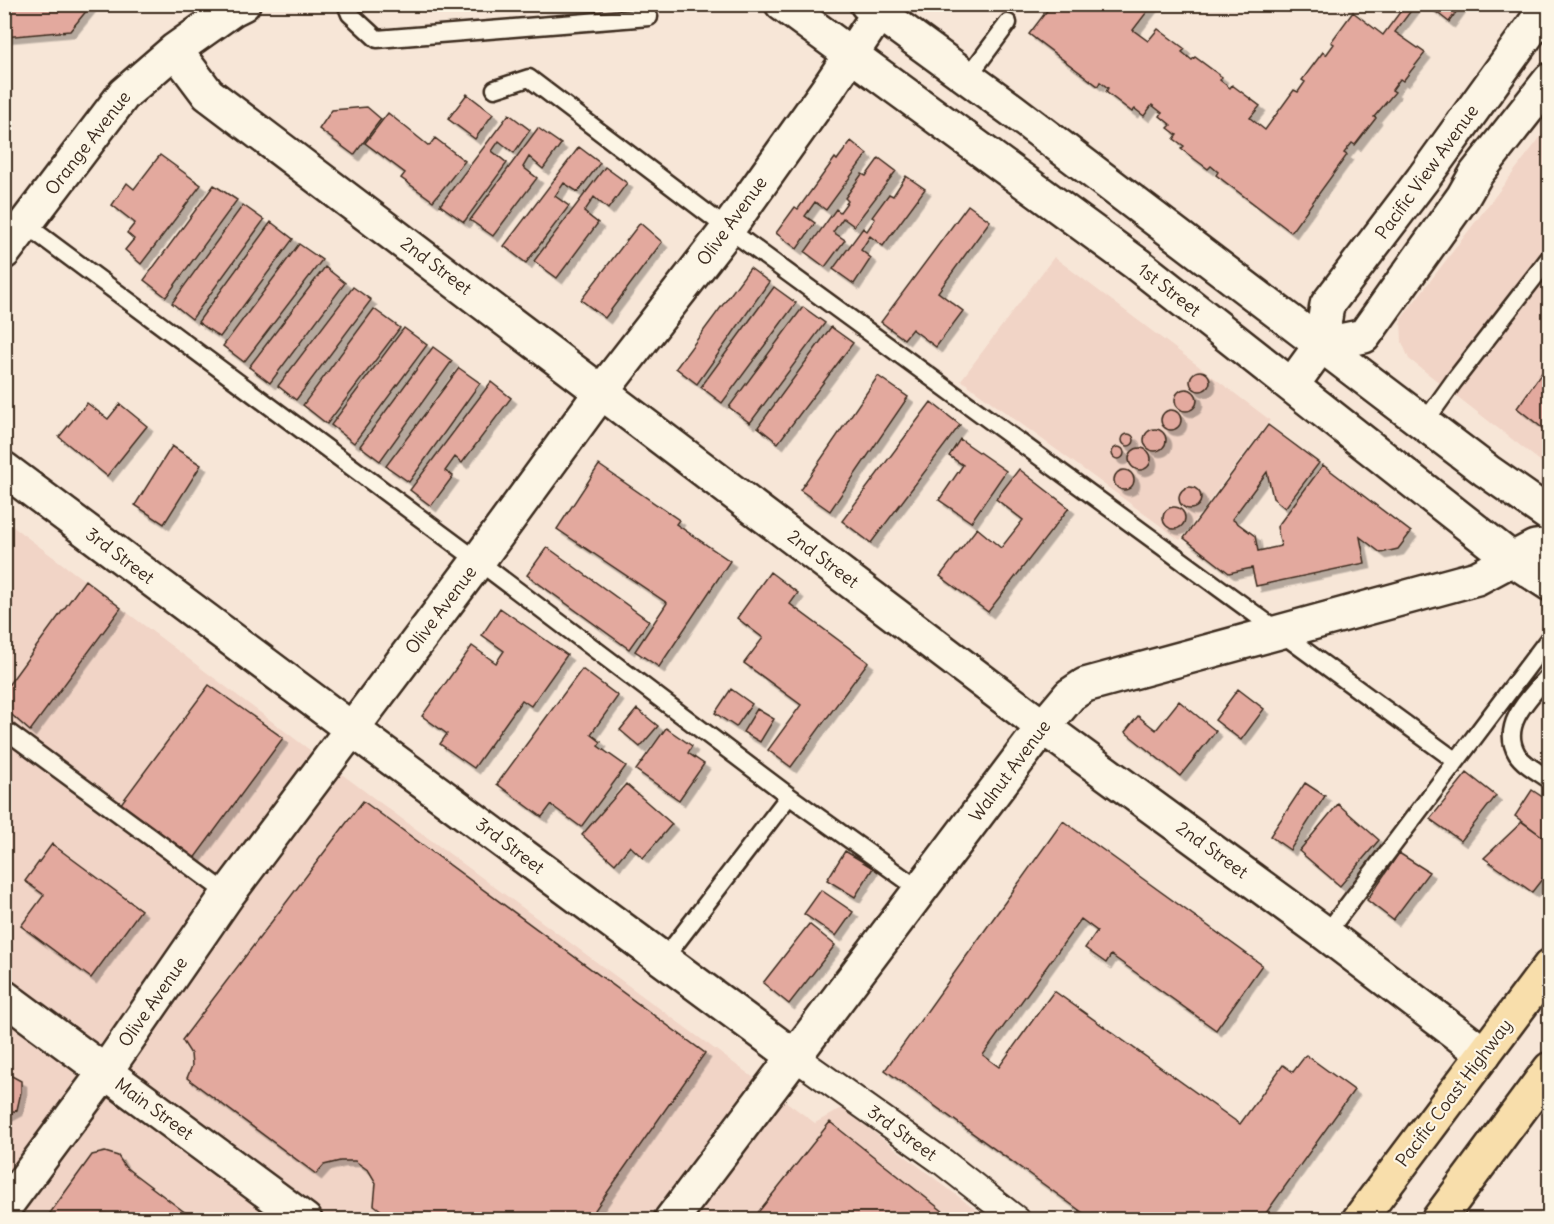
<svg xmlns="http://www.w3.org/2000/svg" width="1554" height="1224" font-family="Delius,sans-serif">
<style>
.built{fill:#f1d4c6}
.building{fill:#e3a99e;stroke:#3b2a1e;stroke-width:1.5;filter:url(#shadow)}
.lines{fill:none;stroke-linecap:round;stroke-linejoin:round}
.service-casing{stroke:#3b2a1e;stroke-width:21}
.pedestrian-casing{stroke:#3b2a1e;stroke-width:30}
.minor-casing{stroke:#3b2a1e;stroke-width:38}
.tertiary-casing{stroke:#3b2a1e;stroke-width:38}
.secondary-casing{stroke:#3b2a1e;stroke-width:38}
.trunk-casing{stroke:#3b2a1e;stroke-width:38}
.service{stroke:#fcf5e5;stroke-width:16}
.pedestrian{stroke:#fcf5e5;stroke-width:26}
.minor{stroke:#fcf5e5;stroke-width:33}
.tertiary{stroke:#fcf5e5;stroke-width:33}
.secondary{stroke:#fcf5e5;stroke-width:33}
.trunk{stroke:#f8deab;stroke-width:33}
.labels{text-anchor:middle;stroke-width:4.5;stroke-linejoin:round;paint-order:stroke}
.street-label{font-size:18px;fill:#3b2a1e;stroke:#fcf5e5}
</style>
<defs>
<filter id="shadow"><feDropShadow dx="5.5" dy="5.5" stdDeviation="0" flood-color="#0004"/></filter>
</defs>
<rect width="100%" height="100%" fill="#f7e6d7"/>
<filter id="ink" filterUnits="userSpaceOnUse"><feTurbulence type="fractalNoise" baseFrequency=".0167" numOctaves="2"/><feDisplacementMap in="SourceGraphic" scale="12" xChannelSelector="R" yChannelSelector="G"/><feConvolveMatrix kernelMatrix="1 2 1 2 8 2 1 2 1" color-interpolation-filters="sRGB"/></filter>
<g filter="url(#ink)">
<!-- built -->
<path class="built" d="M1549 126V468L1409 359 1402 342 1401 319Z
M1054 257 1270 420 1180 540 961 380Z
M4 520 367 793 815 1123 842 1108 988 1219H5Z"/>
<!-- building -->
<path class="building" d="M4 4H92L70 31 4 37Z
M1052 4H1153L1133 30 1148 41 1158 29 1185 49 1182 52 1192 60 1195 57 1222 77 1220 80 1230 88 1232 85 1260 106 1250 118 1265 130 1294 90 1298 92 1305 82 1302 80 1323 52 1326 55 1334 44 1331 42 1353 12 1383 35 1406 4H1416L1395 32 1425 53 1403 81 1400 79 1392 90 1395 92 1374 117 1376 118 1355 145 1352 143 1344 153 1347 155 1291 232 1216 175 1218 172 1211 166 1208 169 1181 149 1184 146 1174 139 1177 135 1168 128 1171 125 1160 116 1162 113 1152 105 1144 116 1135 109 1132 112 1106 92 1108 88 1100 82 1098 86 1029 34Z
M1426 4H1462L1449 22Z
M467 94 493 114 475 139 448 119Z
M367 107 381 119 354 155 319 129 332 110Z
M388 113 429 146 435 138 465 161 433 201 401 178 405 173 365 143Z
M509 114 530 130 514 153 499 141 492 151 507 163 464 222 440 205Z
M538 128 561 144 543 169 529 157 523 167 537 178 493 236 470 220Z
M851 141 867 154 826 210 815 202 805 216 815 223 797 249 776 233 795 207 798 209 835 158 837 160Z
M579 147 600 163 578 192 564 183 555 196 569 206 526 263 504 246Z
M160 155 201 185 141 264 125 250 134 239 127 233 135 223 112 205 127 183 134 189Z
M879 158 896 171 854 226 843 218 833 232 845 240 825 267 805 252 836 209 840 212 848 201 845 198 862 174 866 176Z
M605 167 627 183 608 209 594 197 584 212 598 223 557 278 534 261Z
M906 176 925 189 883 246 870 236 861 250 871 258 854 284 833 269 863 228 867 231 875 219 872 217 889 194 893 196Z
M214 185 237 200 166 297 144 280Z
M243 205 264 220 192 319 172 303Z
M968 205 990 221 938 292 963 311 936 347 912 329 904 339 881 322Z
M271 222 293 239 220 337 198 322Z
M640 223 662 242 605 318 581 300Z
M299 244 322 260 244 362 223 346Z
M325 267 345 283 270 383 249 367Z
M750 268 769 282 697 384 676 368Z
M353 287 371 300 296 400 278 386Z
M774 287 796 303 722 403 701 387Z
M803 307 825 323 750 423 729 407Z
M374 309 400 328 327 424 303 405Z
M831 327 853 343 778 443 758 427Z
M404 328 427 345 354 443 331 425Z
M433 347 452 361 380 461 360 446Z
M1550 361V434L1517 408Z
M459 368 480 383 409 482 386 466Z
M1190 381a10 10 0 1 1 20 0a10 10 0 1 1-20 0Z
M878 376 908 397 830 511 800 490Z
M491 382 511 398 462 463 455 457 445 471 453 476 431 506 410 490Z
M1175 400a11 11 0 1 1 22 0a11 11 0 1 1-22 0Z
M931 402 960 425 871 543 842 521Z
M87 403 108 419 120 404 147 426 107 476 59 437Z
M1161 420a10 10 0 1 1 20 0a10 10 0 1 1-20 0Z
M1268 425 1319 463 1285 508 1273 498 1267 472 1232 519 1255 536 1258 551 1281 546 1277 527 1323 465 1411 532 1398 549 1381 553 1360 537 1365 563 1256 586 1252 568 1229 573 1184 538Z
M1144 440a11 11 0 1 1 22 0a11 11 0 1 1-22 0Z
M1122 440a6 6 0 1 1 12 0a6 6 0 1 1-12 0Z
M960 439 1006 471 971 522 939 500 963 465 949 456Z
M172 446 201 465 164 524 135 505Z
M1112 453a6 6 0 1 1 12 0a6 6 0 1 1-12 0Z
M1129 459a11 11 0 1 1 22 0a11 11 0 1 1-22 0Z
M599 465 679 520 676 524 730 561 659 667 635 651 667 603 557 529Z
M1019 469 1069 508 988 612 940 576 977 528 1001 548 1023 520 996 499Z
M1114 480a10 10 0 1 1 20 0a10 10 0 1 1-20 0Z
M1179 498a11 11 0 1 1 22 0a11 11 0 1 1-22 0Z
M1163 518a11 11 0 1 1 22 0a11 11 0 1 1-22 0Z
M547 547 649 621 629 649 527 575Z
M770 572 798 593 790 604 868 662 791 767 768 750 801 705 744 663 763 638 737 618Z
M85 580 121 608 30 731 4 708V691Z
M500 608 567 655 531 706 522 700 474 768 440 744 447 734 422 716 472 646 496 663 504 651 482 635Z
M582 669 618 696 591 734 601 742 598 746 626 766 581 827 551 805 542 817 497 784Z
M209 685 283 738 193 860 120 805Z
M731 689 752 704 736 727 715 713Z
M1238 689 1264 709 1241 740 1215 720Z
M1179 701 1216 731 1180 776 1125 732 1138 716 1156 730Z
M637 709 658 726 640 747 620 730Z
M757 709 774 719 760 742 743 732Z
M666 728 692 746 688 753 704 764 679 800 636 770Z
M1467 773 1496 796 1461 841 1430 819Z
M1305 783 1325 796 1290 850 1270 836Z
M626 784 672 824 643 858 630 846 615 864 582 835Z
M1532 790 1550 802V842L1515 816Z
M363 801 705 1053 588 1220H394L374 1205 376 1183 369 1171 355 1161H340L324 1165 316 1174 187 1078 192 1066 191 1054 182 1040Z
M1338 804 1379 840 1340 886 1299 851Z
M1063 821 1262 965 1216 1030 1111 955 1106 963 1085 948 1097 931 1081 919 983 1055 999 1067 1054 991 1240 1124 1283 1065 1293 1072 1306 1055 1354 1090 1261 1220H1093L885 1070Z
M1522 822 1550 842V869L1532 892 1484 858Z
M52 844 141 910 91 978 21 926 44 895 25 881Z
M845 851 873 868 855 897 827 880Z
M1399 853 1429 872 1393 920 1367 900Z
M821 890 853 912 836 936 804 914Z
M809 924 835 945 789 1004 763 983Z
M4 1075H10L21 1081V1092L17 1110 4 1117Z
M830 1122 954 1220H752Z
M105 1152 118 1156 125 1167 195 1220H45L92 1155Z"/>
<g class="lines">
<!-- service casing -->
<g class="service-casing">
<path id="service" d="M346 4 350 14 377 39 649 17
M968 77 1008 23
M495 89 529 78 728 229 1456 761
M25 224 478 561 789 796 920 890
M1424 423 1454 381 1550 257
M1550 674C1532 695 1499 724 1517 754 1523 764 1540 773 1550 780
M4 729 228 894
M1326 934 1550 637
M663 960 789 796"/>
</g>
<!-- pedestrian casing -->
<g class="pedestrian-casing">
<path id="pedestrian" d="M795 1057 943 1162 1017 1220"/>
</g>
<!-- minor casing -->
<g class="minor-casing">
<path id="minor" d="M1321 345 1364 336 1463 197 1476 174 1550 80
M1292 385 1321 345 1327 305 1422 180 1549 4
M4 469 353 730 795 1057
M4 1208 105 1072 228 894 478 561 602 391 728 229 827 90 879 13"/>
</g>
<!-- tertiary casing -->
<g class="tertiary-casing">
<path id="tertiary" d="M782 4 1137 264 1513 560 1550 584
M867 4 1012 110 1487 471 1550 515
M175 50 208 94 1043 727 1326 934 1484 1054
M4 252 124 94 175 50 233 9 243 4
M671 1220 1043 727 1070 695 1085 685 1477 578 1535 547 1550 545"/>
</g>
<!-- secondary casing -->
<g class="secondary-casing">
<path id="secondary" d="M4 997 305 1220"/>
</g>
<!-- trunk casing -->
<g class="trunk-casing">
<path id="trunk" d="M1359 1220 1550 966
M1438 1220 1550 1069"/>
</g>
<!-- service -->
<use href="#service" class="service"/>
<!-- pedestrian -->
<use href="#pedestrian" class="pedestrian"/>
<!-- minor -->
<use href="#minor" class="minor"/>
<!-- tertiary -->
<use href="#tertiary" class="tertiary"/>
<!-- secondary -->
<use href="#secondary" class="secondary"/>
<!-- trunk -->
<use href="#trunk" class="trunk"/>
</g>
</g>
<g class="labels">
<!-- street labels -->
<g class="street-label">
<text transform="translate(88 143) rotate(-52)" y="6">Orange Avenue</text>
<text transform="translate(1427 172) rotate(-54)" y="6">Pacific View Avenue</text>
<text transform="translate(732 221) rotate(-54)" y="6">Olive Avenue</text>
<text transform="translate(436 266) rotate(37)" y="6">2nd Street</text>
<text transform="translate(1169 290) rotate(38)" y="6">1st Street</text>
<text transform="translate(120 556) rotate(37)" y="6">3rd Street</text>
<text transform="translate(823 559) rotate(37)" y="6">2nd Street</text>
<text transform="translate(441 610) rotate(-53)" y="6">Olive Avenue</text>
<text transform="translate(1010 771) rotate(-53)" y="6">Walnut Avenue</text>
<text transform="translate(510 846) rotate(37)" y="6">3rd Street</text>
<text transform="translate(1212 850) rotate(36)" y="6">2nd Street</text>
<text transform="translate(153 1002) rotate(-55)" y="6">Olive Avenue</text>
<text transform="translate(1454 1093) rotate(-53)" y="6">Pacific Coast Highway</text>
<text transform="translate(154 1109) rotate(36)" y="6">Main Street</text>
<text transform="translate(902 1133) rotate(36)" y="6">3rd Street</text>
</g>
</g>
<!-- margin -->
<rect width="1554" height="1224" fill="none" stroke="#fcf5e5" stroke-width="24"/>
<rect x="12" y="12" width="1530" height="1200" fill="none" stroke="#3b2a1e" stroke-width="2" filter="url(#ink)"/>
</svg>
